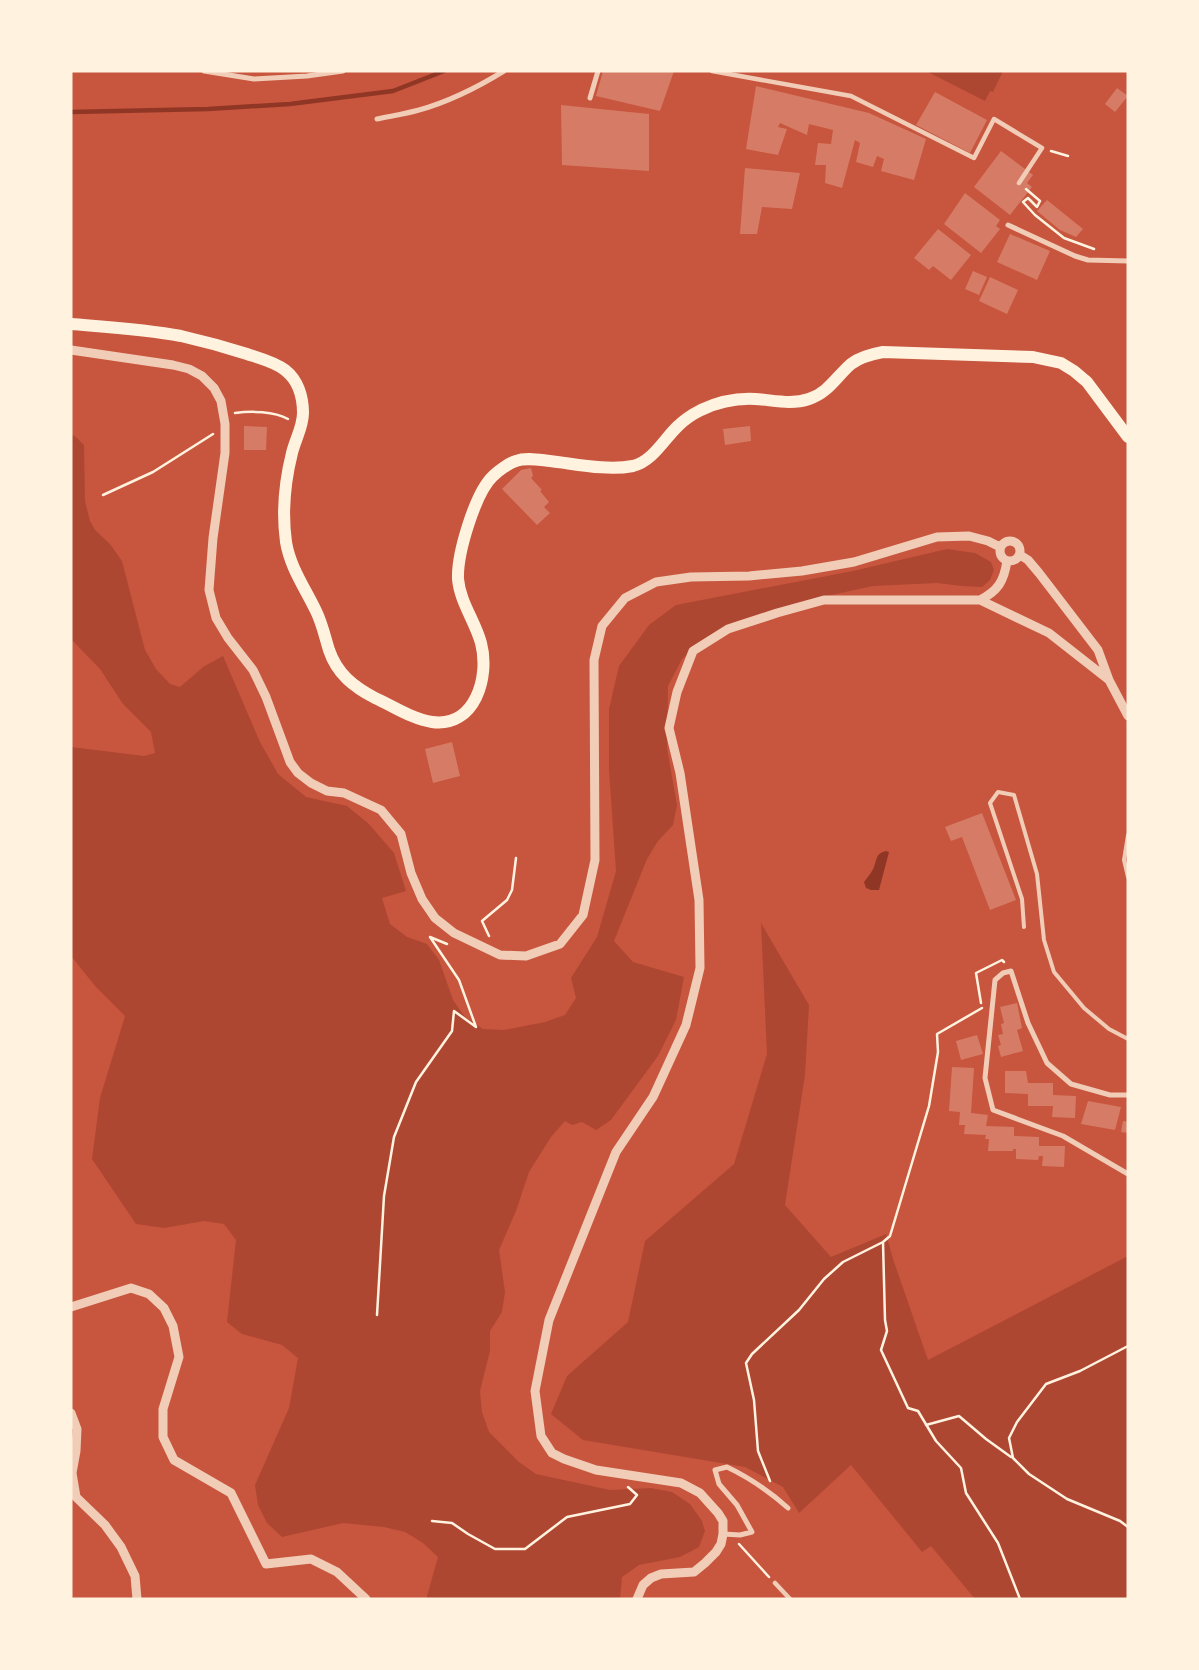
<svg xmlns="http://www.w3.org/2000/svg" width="1199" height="1670" font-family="'Noto Sans',sans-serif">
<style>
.green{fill:#ae4732}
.water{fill:#8f3625}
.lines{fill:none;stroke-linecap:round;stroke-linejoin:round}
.stream{stroke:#8f3625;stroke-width:4.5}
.building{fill:#d67c66}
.path{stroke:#fff3e0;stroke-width:2.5}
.service{stroke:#f1ccb7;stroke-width:4}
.pedestrian{stroke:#f1ccb7;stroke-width:4.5}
.minor{stroke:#f1ccb7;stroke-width:5}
.tertiary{stroke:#f1ccb7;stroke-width:9}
.primary{stroke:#fff3e0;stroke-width:12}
</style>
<rect width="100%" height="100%" fill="#c8553d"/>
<!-- green -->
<path class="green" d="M926 71H1003L993 92 990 91 985 101Z
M71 434 77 438 84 445 85 501 90 521 95 530 110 544 122 561 145 650 156 669 170 684 180 687 203 667 223 656 260 742 278 774 306 797 347 806 369 824 394 853 406 891 382 898 390 924 407 937 427 944 439 960 453 1000 465 1017 483 1029 504 1030 545 1022 565 1015 576 998 571 978 597 937 616 871 609 770V709L619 666 649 625 676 605 853 571 947 549 975 553 991 562 994 570 990 580 982 587 962 586 937 583 873 586 813 599 738 621 707 637 682 659 668 686 667 748 677 805 673 825 658 841 647 859 614 941 633 962 684 977 676 1020 658 1056 611 1120 596 1130 582 1122 572 1125 565 1121 551 1137 529 1172 516 1211 499 1250 505 1292 502 1312 490 1331V1351L480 1391 482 1412 489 1432 519 1462 536 1474 610 1490 651 1488 672 1492 690 1504 702 1521 705 1531 699 1547 680 1557 639 1565 622 1577 620 1599H427V1596L438 1557 423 1543 405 1532 384 1527 343 1523 282 1537 267 1523 258 1505 255 1485 289 1408 298 1358 282 1345 242 1334 227 1322 236 1240 224 1224 204 1221 164 1228 136 1224 92 1159 100 1098 125 1016 96 987 71 956V747L144 756 155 753 151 732 123 704 100 669 71 639Z
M761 923 809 1005 805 1075 785 1205 831 1257 886 1234 893 1259 928 1360 1128 1256V1599H975L931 1546 922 1552 851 1465 799 1513 783 1487 745 1467 583 1440 551 1414 567 1376 628 1322 645 1241 734 1164 767 1054Z"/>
<!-- water -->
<path class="water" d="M886 851 889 852 879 890H871L866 888 864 882C867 878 872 872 874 867 877 859 876 853 886 851Z"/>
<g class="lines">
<!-- stream -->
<path class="stream" d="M71 112 208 109 290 104 393 91 444 71"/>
</g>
<!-- building -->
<path class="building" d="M603 71H674L660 111 596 96Z
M756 86 869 113 926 139 914 180 881 171 884 159 877 156 873 167 856 162 860 143 855 140 842 188 825 183 826 165H815L818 143 831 144 833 130 809 124 807 135 780 123 778 127 787 129 778 155 746 149Z
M1117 88 1128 96 1115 112 1105 104Z
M935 92 987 120 970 153 916 125Z
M561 105 649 114V171L562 165Z
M1001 151 1033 175 1027 183 1032 187 1010 215 974 187Z
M745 168 800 173 792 209 762 207 757 234H740Z
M965 193 1000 220 996 226 1000 229 981 253 944 224Z
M1047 200 1083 229 1076 237 1060 230 1037 211Z
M938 229 971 255 951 280 933 266 929 270 914 258Z
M1010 234 1050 251 1037 280 997 262Z
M973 271 987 277 979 295 965 289Z
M990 277 1018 290 1007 314 979 301Z
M244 426 267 427 266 450H244Z
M750 426 751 441 725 445 723 429Z
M531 468 533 476 531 478 542 490 540 491 549 502 544 507 550 513 537 525 502 489 521 470Z
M452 742 460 776 433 783 425 749Z
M982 813 1016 900 990 910 962 837 951 841 945 827Z
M1017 1003 1022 1028 1017 1030 1023 1051 1001 1057 998 1046 1001 1045 998 1035 1003 1034 1001 1024 1004 1023 1000 1007Z
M977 1035 983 1054 961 1060 956 1041Z
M952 1067 974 1068 971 1113 988 1115 986 1126 1014 1127V1136L1039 1137V1146H1065L1064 1167 1042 1166 1043 1156H1039L1038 1160 1016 1159V1149H1013V1151H988L989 1139H985L986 1135 964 1134 965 1125H959L960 1112 949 1111Z
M1005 1071H1026L1028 1083H1053V1095L1076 1096 1075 1118 1052 1117 1053 1106H1028V1094L1005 1093Z
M1088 1101 1121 1107 1115 1130 1081 1124Z
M1123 1121 1128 1122V1133L1121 1132Z"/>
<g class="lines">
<!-- path -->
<path class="path" d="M1051 151 1068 156
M1026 189 1040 201 1037 207 1028 198 1023 202 1035 215 1064 238 1094 249
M235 413C251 411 274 411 288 419
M103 495 153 472 213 434
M489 936 482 921 507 900 512 890 516 858
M981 1003 976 973 1002 960 1004 962
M982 1008 937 1034 938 1052 929 1106 890 1236 883 1242 885 1320 887 1331 881 1350 908 1408 918 1411 936 1441 961 1468 966 1493 998 1543 1020 1599
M377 1315 384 1196 394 1137 416 1082 452 1031 454 1011 476 1027 459 980 430 937 447 944
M1128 1346 1080 1371 1046 1384 1017 1422 1009 1438 1013 1458 1029 1474 1067 1499 1120 1521 1128 1527
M926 1425 959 1416 986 1439 1011 1457
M770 1481 758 1451 754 1400 746 1363 752 1354 799 1310 824 1279 843 1262 883 1242
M432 1521 452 1523 468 1534 495 1549H525L567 1517 630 1504 637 1495 628 1487
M739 1544 769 1577"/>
<!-- service -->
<path class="service" d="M1128 835 1124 860 1128 877
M1024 927 1022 899 990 803 998 792 1014 795 1037 874 1044 940 1054 972 1084 1008 1109 1029 1128 1039"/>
<!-- pedestrian -->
<path class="pedestrian" d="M712 71 851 96 974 158 994 119 1042 148 1019 183
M775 1583 790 1599"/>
<!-- minor -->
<path class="minor" d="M204 71 254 79 307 76 343 71
M590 98 598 71
M377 119C391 116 405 114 419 110 448 102 478 87 504 71
M1008 225 1075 256 1088 260 1128 261
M1128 1095H1110L1071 1084 1047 1063 1028 1023 1011 971 1003 973 995 980 985 1078 993 1110 1063 1136 1128 1174
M723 1534 740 1535 752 1532 737 1505 719 1484 715 1470 727 1467C750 1478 769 1491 788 1508"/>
<!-- tertiary -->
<path class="tertiary" d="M71 350 173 365 189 369 202 376 214 388 221 401 225 424V453L213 538 209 590 216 618 228 638 253 670 266 697 290 762 298 773 311 783 327 791 344 793 381 810 401 834 411 873 422 899 435 918 454 933 500 955 526 956 560 944 583 915 595 860 594 660 602 626 625 598 656 582 691 577 749 576 802 571 854 562 937 537 969 536 988 541 1000 547
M1000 551a10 10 0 1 1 20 0a10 10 0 1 1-20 0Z
M1020 555 1028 560 1039 573 1098 650 1109 680 1128 716
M980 600 1049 633 1109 680
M71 1307 131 1288 149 1294 164 1308 173 1326 179 1357 163 1409V1437L174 1460 231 1493 266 1564 311 1559 337 1572 366 1599
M71 1413 77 1429 76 1451 72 1473 76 1497 105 1525 121 1547 135 1576 137 1599
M637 1599 643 1585 651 1578 661 1574 694 1572 705 1563 716 1552 721 1544 723 1534V1521L718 1513 700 1493 681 1483 596 1470 564 1459 552 1453 541 1436 535 1391 549 1320 616 1152 653 1097 686 1025 700 968 699 900 680 773 669 728 677 692 693 651 728 629 777 613 824 600H980C998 591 1004 581 1007 561"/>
<!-- primary -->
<path class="primary" d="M71 324C108 327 145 329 181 336 203 341 225 347 247 354 259 358 275 362 285 370 298 380 303 397 303 413 303 427 295 440 292 453 285 481 282 513 286 542 290 567 305 588 316 611 322 623 325 637 329 650 337 674 354 687 375 698 393 706 412 719 432 722 475 728 490 677 481 643 475 621 460 602 458 579 457 554 475 493 493 476 498 471 509 463 516 461 526 457 540 460 550 461 576 464 607 471 633 466 653 461 664 439 678 426 685 419 693 414 701 410 718 402 736 398 755 399 773 400 791 405 809 399 828 393 837 376 851 364 860 357 872 354 883 352L1033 357 1061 363 1074 371 1087 382 1128 437"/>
</g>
<!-- border -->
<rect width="1199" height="1670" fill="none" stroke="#fff3e0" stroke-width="145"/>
</svg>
